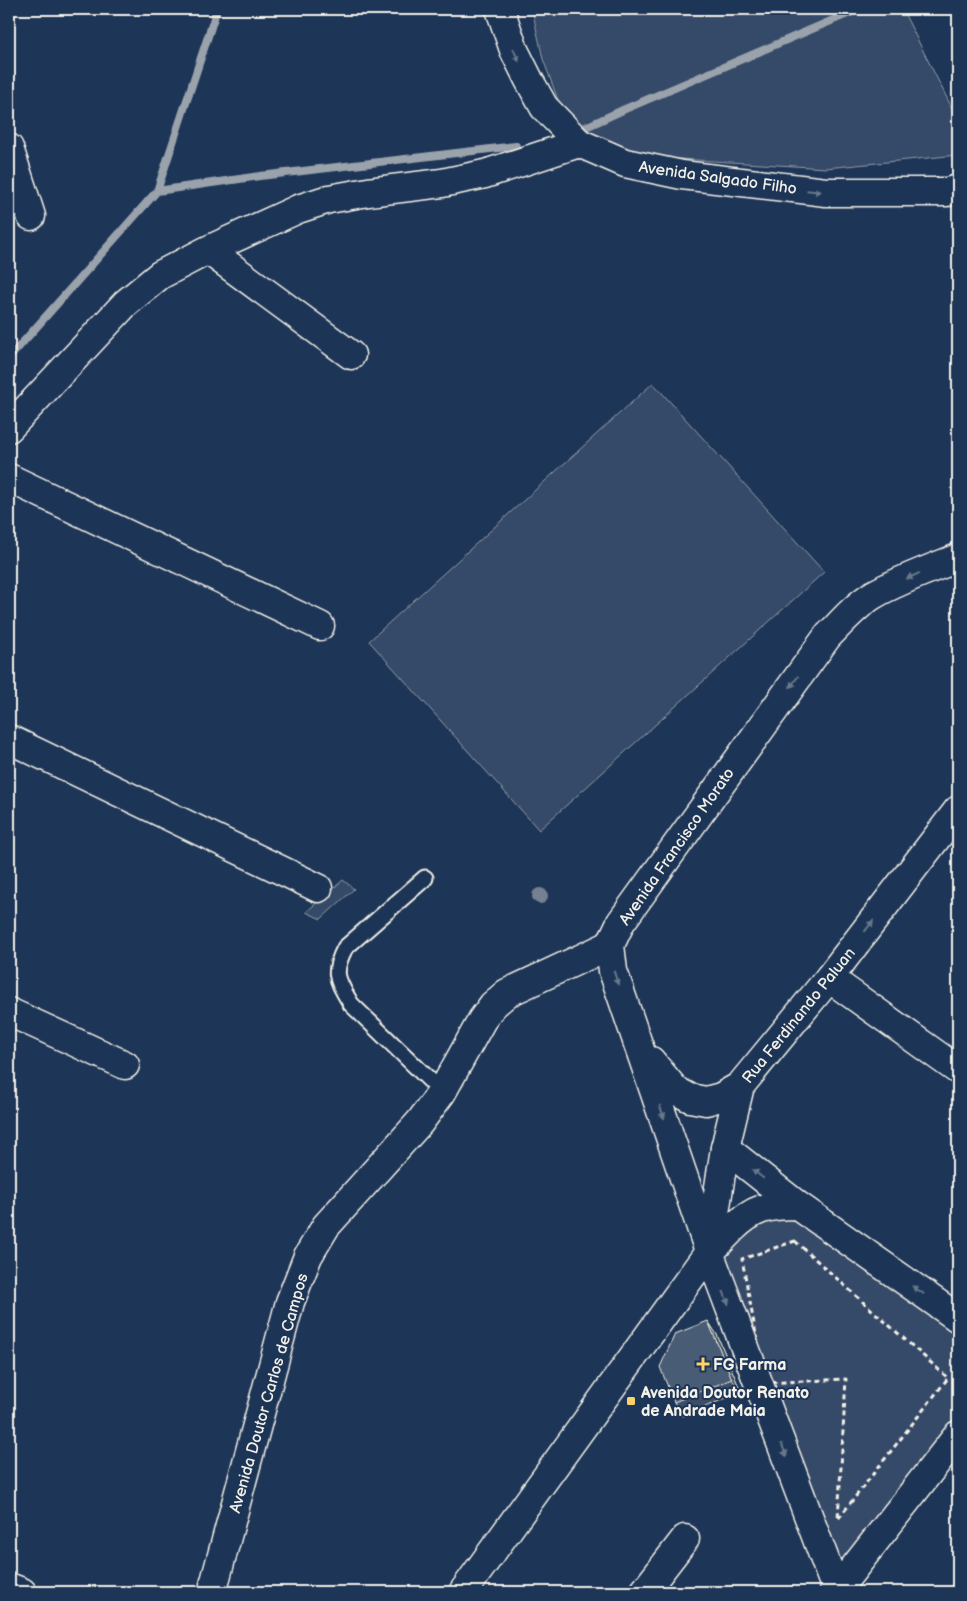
<svg xmlns="http://www.w3.org/2000/svg" width="967" height="1601" font-family="'Balsamiq Sans',sans-serif">
<style>
.green{fill:#354a67;stroke:#949ea8}
.lines{fill:none;stroke-linecap:round;stroke-linejoin:round}
.stream{stroke:#9aa2ab;stroke-width:8}
.lane-casing{stroke:#f4f1e8;stroke-width:19}
.street-casing{stroke:#f4f1e8;stroke-width:31}
.secondary-casing{stroke:#f4f1e8;stroke-width:31}
.path{stroke:#f4f1e8;stroke-width:3;stroke-dasharray:5 4;stroke-linecap:butt}
.lane{stroke:#1d3557;stroke-width:15}
.street{stroke:#1d3557;stroke-width:28}
.secondary{stroke:#1d3557;stroke-width:28}
.tree{fill:#748191}
.wall{fill:#3e4e64;stroke:#f4f1e8}
.shaded-wall{fill:#324051;stroke:#f4f1e8}
.building{fill:#485b74;stroke:#f4f1e8}
.oneway{fill:#68778a}
.poi-dot{fill:#ffd166;stroke:#1d3557;stroke-width:2}
.labels{text-anchor:middle;stroke-width:4;stroke-linejoin:round;paint-order:stroke}
.street-label{font-size:16px;fill:#f4f1e8;stroke:#1d3557}
.poi-label{font-size:16px;font-weight:bold;fill:#f4f1e8;stroke:#1d3557;text-anchor:start}
</style>
<rect width="100%" height="100%" fill="#1d3557"/>
<filter id="ink" filterUnits="userSpaceOnUse"><feTurbulence type="fractalNoise" baseFrequency=".02" numOctaves="2"/><feDisplacementMap in="SourceGraphic" scale="10" xChannelSelector="R" yChannelSelector="G"/><feConvolveMatrix kernelMatrix="1 2 1 2 8 2 1 2 1" color-interpolation-filters="sRGB"/></filter>
<g filter="url(#ink)">
<!-- green -->
<path class="green" d="M532 9H902L958 120V155L826 168 632 156 565 119 543 59Z
M653 383 824 572 539 830 369 641Z
M343 880 354 889 321 919 306 912Z
M792 1212 958 1328V1419L836 1569 717 1258 747 1228Z"/>
<g class="lines">
<!-- stream -->
<path class="stream" d="M575 132 625 109 859 9
M157 191 260 176 516 146
M9 358 157 191 217 9"/>
<!-- lane casing -->
<g class="lane-casing">
<path id="lane" d="M425 878 345 948C331 974 338 981 351 1004L442 1092"/>
</g>
<!-- street casing -->
<g class="street-casing">
<path id="street" d="M9 148 31 216
M208 250 351 355
M9 428 126 303 160 275 208 250 298 209 329 199 368 192 442 183 485 174 579 143
M9 478 320 626
M9 739 318 888
M829 978 958 1070
M9 1012 125 1065
M725 1148 797 1205 958 1318
M797 1205C768 1205 754 1208 732 1229 724 1237 718 1245 709 1252L837 1592
M9 1587 22 1592
M836 1591 958 1435
M215 1592 214 1585 290 1302 308 1256 326 1226 420 1122 442 1092 482 1020 493 1005 507 993 610 945
M644 1592 685 1539"/>
</g>
<!-- secondary casing -->
<g class="secondary-casing">
<path id="secondary" d="M500 9 514 50 529 80 544 107 579 143 625 163 682 175 826 192H947L958 189
M651 1061 675 1090 690 1098 706 1101 721 1097 740 1086
M708 1248 613 971 610 945 621 922 827 637C841 623 855 606 873 595 899 580 930 569 958 558
M463 1592 709 1252 725 1148 740 1086 829 978 958 810"/>
</g>
<!-- path -->
<path class="path" d="M795 1241 948 1378 838 1519 846 1379 765 1383 742 1259Z"/>
<!-- lane -->
<use href="#lane" class="lane"/>
<!-- street -->
<use href="#street" class="street"/>
<!-- secondary -->
<use href="#secondary" class="secondary"/>
</g>
<!-- trees -->
<circle class="tree" cx="540" cy="896" r="8"/>
<!-- wall -->
<path class="wall" d="M708 1321 717 1335 741 1392 683 1416 674 1402Z"/>
<!-- shaded-wall -->
<path class="shaded-wall" d="M708 1321 717 1335 741 1392 732 1379Z"/>
<!-- building -->
<path class="building" d="M708 1321 732 1379 674 1402 660 1367 675 1334Z"/>
<!-- one-way arrows -->
<defs><path id="oneway-solid" d="M-6-.8H1V-3.2L6.5 0L1 3.2V.8H-6Z" transform="scale(1.25)"/></defs>
<g class="oneway">
<use href="#oneway-solid" transform="translate(516 55) rotate(66)"/>
<use href="#oneway-solid" transform="translate(814 191) rotate(6)"/>
<use href="#oneway-solid" transform="translate(913 576) rotate(156)"/>
<use href="#oneway-solid" transform="translate(794 682) rotate(126)"/>
<use href="#oneway-solid" transform="translate(869 926) rotate(-52)"/>
<use href="#oneway-solid" transform="translate(616 978) rotate(72)"/>
<use href="#oneway-solid" transform="translate(662 1112) rotate(71)"/>
<use href="#oneway-solid" transform="translate(758 1174) rotate(-141)"/>
<use href="#oneway-solid" transform="translate(918 1290) rotate(-145)"/>
<use href="#oneway-solid" transform="translate(726 1298) rotate(69)"/>
<use href="#oneway-solid" transform="translate(784 1450) rotate(69)"/>
</g>
</g>
<!-- markers -->
<g class="poi-dot">
<path d="M700.5 1356.5h5v5h5v5h-5v5h-5v-5h-5v-5h5z"/>
<rect x="626" y="1396" width="10" height="10" rx="2.5"/>
</g>
<g class="labels">
<!-- street labels -->
<g class="street-label">
<text transform="translate(718 177) rotate(8)" y="6">Avenida Salgado Filho</text>
<text transform="translate(676 846) rotate(-55)" y="6">Avenida Francisco Morato</text>
<text transform="translate(798 1015) rotate(-51)" y="6">Rua Ferdinando Paluan</text>
<text transform="translate(268 1393) rotate(-74)" y="6">Avenida Doutor Carlos de Campos</text>
</g>
<!-- poi labels -->
<g class="poi-label">
<text x="713" y="1370">FG Farma</text>
<text x="641" y="1398">Avenida Doutor Renato<tspan x="641" dy="18">de Andrade Maia</tspan></text>
</g>
</g>
<!-- margin -->
<rect width="967" height="1601" fill="none" stroke="#1d3557" stroke-width="30"/>
<rect x="15" y="15" width="937" height="1571" fill="none" stroke="#f4f1e8" stroke-width="2" filter="url(#ink)"/>
</svg>
